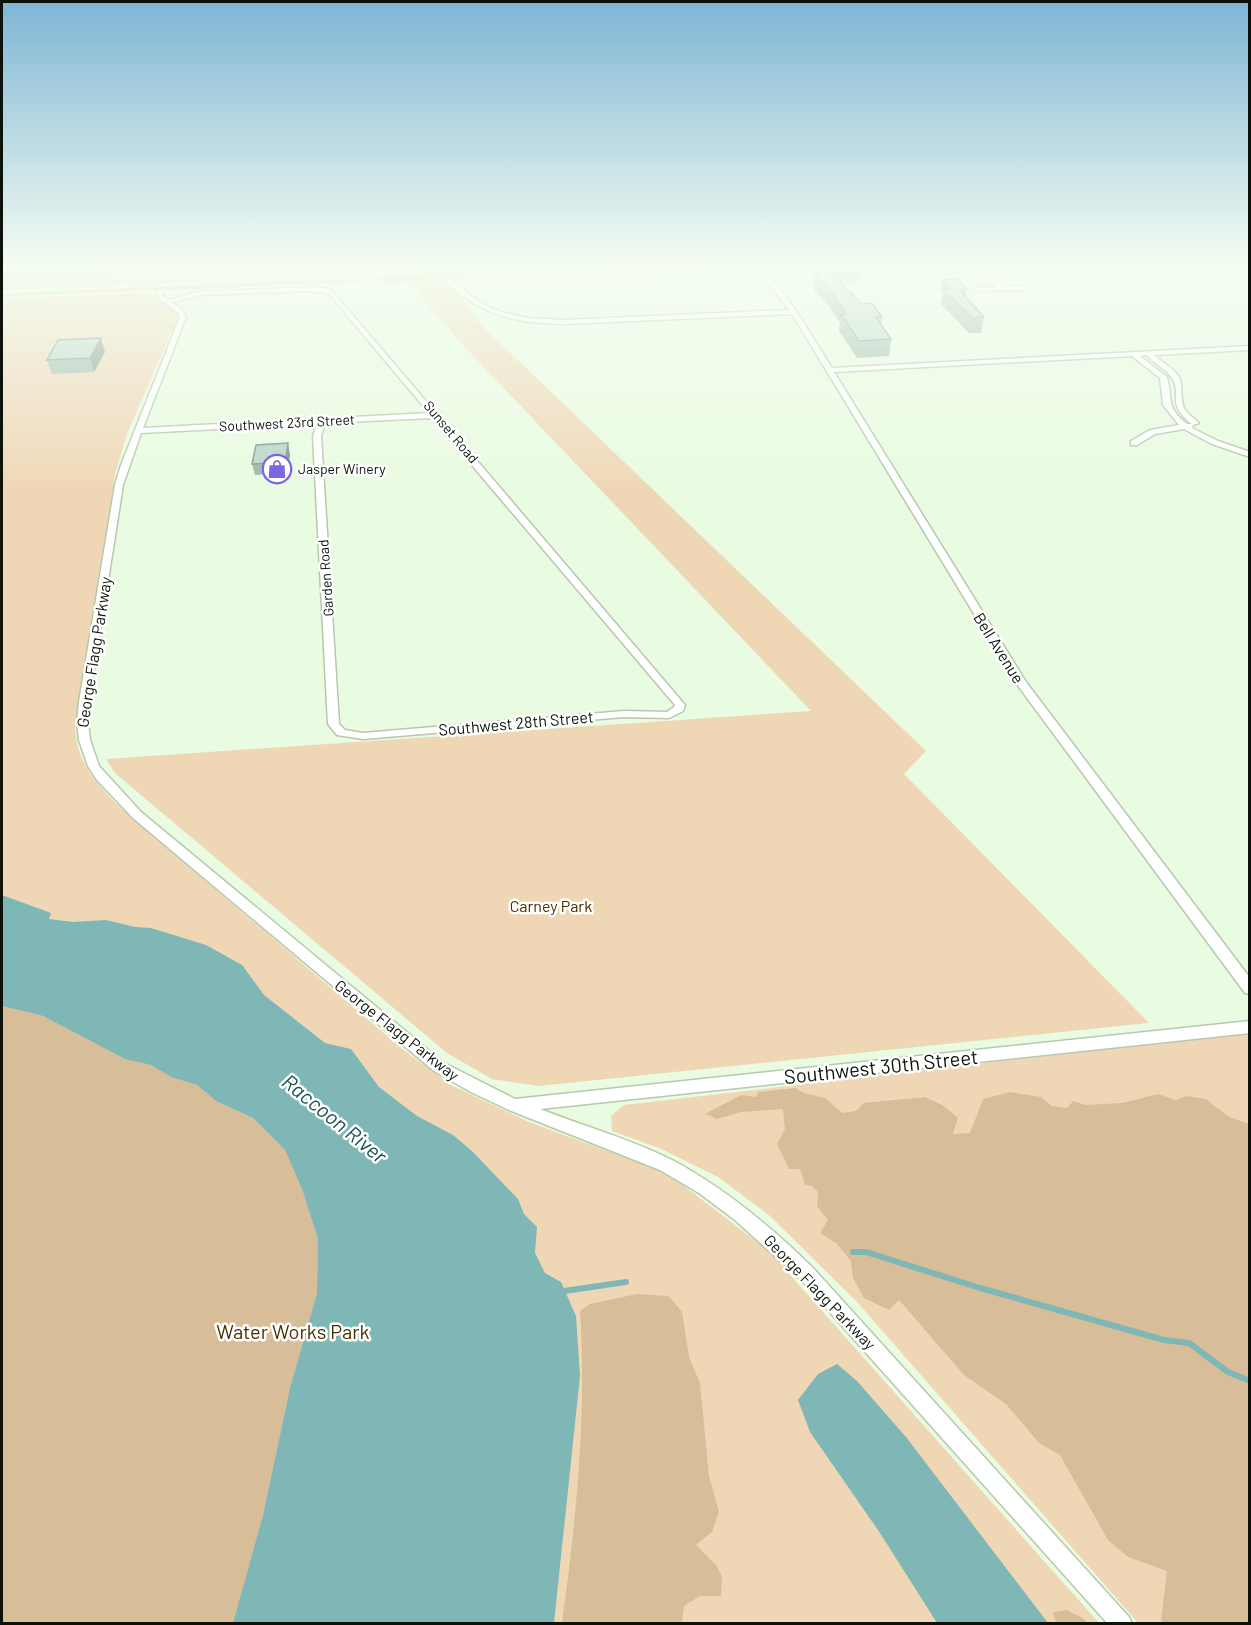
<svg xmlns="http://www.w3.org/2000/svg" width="1251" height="1625" font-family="Barlow,sans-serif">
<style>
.green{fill:#efd7b6}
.forest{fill:#d8bd99}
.water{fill:#7fb6b6}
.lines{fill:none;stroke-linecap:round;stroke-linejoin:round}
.stream{stroke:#7fb6b6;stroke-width:6}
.minor-casing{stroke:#b7c8af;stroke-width:3}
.major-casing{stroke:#fff;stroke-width:3}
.minor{fill:#fff;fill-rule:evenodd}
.major{fill:#dbd583;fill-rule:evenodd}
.major-bridge-casing{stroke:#fff;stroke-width:10;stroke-linecap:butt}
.major-bridge{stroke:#dbd583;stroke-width:8}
.wall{fill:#9db8ab}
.shaded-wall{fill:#80968b}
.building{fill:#b7d6c7;stroke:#80968b;stroke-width:1.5}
.labels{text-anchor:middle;stroke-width:5;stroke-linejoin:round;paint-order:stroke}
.far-street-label{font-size:14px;fill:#0d130a;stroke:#fff}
.far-poi-label{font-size:14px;fill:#0d130a;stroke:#fff;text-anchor:start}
.street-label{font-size:16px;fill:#0d130a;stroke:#fff}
.park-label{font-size:16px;fill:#492e00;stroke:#fff}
.near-street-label{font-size:20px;fill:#0d130a;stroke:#fff}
.near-park-label{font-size:20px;fill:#492e00;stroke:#fff}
.near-water-label{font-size:21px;font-style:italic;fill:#205151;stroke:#fff}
</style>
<rect width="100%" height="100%" fill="#e9fbe1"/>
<!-- green -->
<path class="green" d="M2 263H429L431 270 2 290Z
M443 280 469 307 480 324 926 751 904 774 1149 1023 539 1086 492 1079 447 1053 115 773 106 759 811 711 460 342 409 282Z
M140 292C153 294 177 306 180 319L171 333 127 434 115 474 102 575 75 729C78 765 98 786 122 809L401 1048 451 1085 529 1122 667 1173 769 1251 1099 1623H2V296Z
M1249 1032V1623H1138L857 1302 770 1216 718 1177 659 1148 612 1131 611 1116 624 1105Z"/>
<!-- forest -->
<path class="forest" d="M129 264 132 265C100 282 38 278 2 281V277L46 274Z
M2 1006 43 1016 125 1059 151 1065 171 1077 197 1085 216 1101 253 1118 285 1150 302 1189 318 1239 317 1293 290 1388 263 1515 233 1623 2 1624Z
M795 1088 804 1093 825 1098 842 1113 856 1111 864 1103 925 1097 944 1106 958 1118 953 1134 970 1133 983 1099 1010 1092 1041 1097 1052 1106 1067 1108 1073 1101 1085 1105 1122 1103 1158 1094 1176 1100 1186 1096 1206 1099 1229 1117 1249 1124V1623H1163L1161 1620 1167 1571 1128 1557 1108 1540 1060 1455 1039 1443 1006 1404 964 1375 899 1300 889 1310 864 1298 853 1278 851 1261 836 1243 820 1233 828 1220 817 1206 818 1192 812 1186 805 1185 800 1169H789L777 1144 785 1129 783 1109 741 1112 717 1119 705 1114 741 1095 756 1097 758 1092Z
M637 1294 669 1296 682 1312 689 1357 700 1383 709 1476 719 1512 712 1532 696 1545 716 1565 722 1576 721 1596H700L684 1606 682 1622 687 1623H562C576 1519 587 1416 580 1311L590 1304Z
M1067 1610 1084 1619 1087 1623H1056L1053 1612Z"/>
<!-- water -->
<path class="water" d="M2 263H131L46 274 2 277Z
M2 895 51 913 49 919 73 922 106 920 135 927 151 928 206 945 242 965 264 995 325 1043 351 1049 379 1087 417 1116 453 1135 473 1152 518 1199 524 1214 537 1227 535 1253 545 1273 561 1282 576 1316 580 1376 554 1623H233L263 1515 290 1388 317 1293 318 1239 302 1189 285 1150 253 1118 216 1101 197 1085 171 1077 151 1065 125 1059 43 1016 2 1006Z
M837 1364 857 1381 906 1437 1048 1623H937L880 1533 810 1432 798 1400 818 1374Z"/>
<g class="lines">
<!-- stream -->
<path class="stream" d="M853 1252H866L980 1288 1164 1340 1189 1343 1228 1372 1250 1381
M564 1291 626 1282"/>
<!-- minor casing -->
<g class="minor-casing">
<path id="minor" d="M443 263H450L442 270 443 272 471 296 484 305 498 311 527 318 564 320 789 310 759 269 762 265H766L765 269 797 312 832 368 1250 346V350L1154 355C1162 363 1173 367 1179 377 1184 388 1179 400 1185 410 1189 415 1195 419 1199 423L1193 425 1192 428 1218 441 1250 452V457L1212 444 1184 429 1155 434 1137 445H1131V441L1150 430 1179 425 1163 405 1160 378 1132 356 834 372 1026 682 1250 978V994L1245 993 1016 683 792 314 564 324C511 323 474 313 437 273L436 269ZM1147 355C1154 364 1166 368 1172 378 1183 397 1165 403 1192 424H1187C1165 407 1173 399 1167 377L1140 356Z
M974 263H981L1004 287 1022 286 1025 288 1022 290 975 291V289L977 288 998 287Z
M162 282 165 284 162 295 168 300 202 291 312 287 325 288 333 292 436 413H440V417L685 705 683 711 669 718 624 717 363 739 337 735 328 724 313 436 317 424 141 433 123 485 89 702 88 723 90 740 99 766 141 812 444 1063 515 1099 1250 1021V1033L540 1109C583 1126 630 1139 672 1160 725 1188 771 1227 813 1268L1129 1617 1132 1624H1108L801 1280 735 1220 699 1193 660 1170 509 1110 471 1092 434 1071 133 818 97 780 88 766 79 740 77 723 79 702 115 485 121 465 180 317 178 313 156 296 159 284ZM312 291 329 294 429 413 143 428 186 317 183 311 172 302 202 295ZM432 418 675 705 674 707 667 712 624 711 363 733 345 730 339 724 321 436 325 423Z"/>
</g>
<!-- major casing -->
<g class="major-casing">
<path id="major" d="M744 263H817L813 265 455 278 451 276 455 274Z
M387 277 391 279 390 281 2 297V293Z"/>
</g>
<!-- minor -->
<use href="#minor" class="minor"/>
<!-- major -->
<use href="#major" class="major"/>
<!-- major-bridge casing -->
<g class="major-bridge-casing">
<path id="major-bridge" d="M387 279 455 276"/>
</g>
<!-- major-bridge -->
<use href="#major-bridge" class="major-bridge"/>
</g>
<!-- wall -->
<path class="wall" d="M824 263H856L863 272 861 281 841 282 848 291 861 304 882 317 881 325 891 339 889 356 857 358 839 331 840 323 828 305 814 290 815 274 817 273V270H823Z
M942 280 965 297 984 317 981 333H969L941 304 943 292 940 289Z
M105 352 94 372 52 374 47 360Z
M290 455 287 473 255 475 252 464Z"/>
<!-- shaded-wall -->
<path class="shaded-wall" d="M967 289 965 299 952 291Z
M101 338 105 352 94 372 90 358Z
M288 443 290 455 287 473 285 462Z"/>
<!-- building -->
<path class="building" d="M825 263H856L863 272 834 273 831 269H830Z
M831 269 848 291 852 293 861 304 872 303 882 317H876L891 339 859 341 841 314H846L829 289 815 274 820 273 817 270Z
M958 279 967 289 959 290 957 288H950L942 280Z
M957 288 984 317 972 318 943 289Z
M101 338 90 358 47 360 58 340Z
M288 443 285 462 252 464 256 445Z"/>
<!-- sky -->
<linearGradient id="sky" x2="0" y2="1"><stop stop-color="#7eb5d4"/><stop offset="0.54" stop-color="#f5fdf2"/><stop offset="1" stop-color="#f5fdf2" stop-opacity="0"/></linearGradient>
<rect width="1251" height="491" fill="url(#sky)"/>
<!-- icons -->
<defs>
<g id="shop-ring" transform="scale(1.5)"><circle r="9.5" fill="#fff" stroke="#7a66e1" stroke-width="1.5"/><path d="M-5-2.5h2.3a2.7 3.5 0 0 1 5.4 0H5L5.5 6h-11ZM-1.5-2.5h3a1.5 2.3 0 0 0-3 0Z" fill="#7a66e1"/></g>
</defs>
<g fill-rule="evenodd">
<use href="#shop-ring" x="277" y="469"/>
</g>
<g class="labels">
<!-- far-street labels -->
<g class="far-street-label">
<text transform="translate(287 423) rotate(-3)" y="5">Southwest 23rd Street</text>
<text transform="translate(451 432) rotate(50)" y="5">Sunset Road</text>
<text transform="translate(326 578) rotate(-94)" y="5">Garden Road</text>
</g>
<!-- far-poi labels -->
<g class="far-poi-label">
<text x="298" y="474">Jasper Winery</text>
</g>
<!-- street labels -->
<g class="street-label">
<text transform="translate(999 648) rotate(58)" y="6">Bell Avenue</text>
<text transform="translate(94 652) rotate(-81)" y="6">George Flagg Parkway</text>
<text transform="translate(516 723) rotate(-5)" y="6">Southwest 28th Street</text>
<text transform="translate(397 1030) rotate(38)" y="6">George Flagg Parkway</text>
<text transform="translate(820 1292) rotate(46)" y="6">George Flagg Parkway</text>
</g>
<!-- park labels -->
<g class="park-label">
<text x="551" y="912">Carney Park</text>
</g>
<!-- near-street labels -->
<g class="near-street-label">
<text transform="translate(881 1067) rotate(-6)" y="7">Southwest 30th Street</text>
</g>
<!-- near-park labels -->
<g class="near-park-label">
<text x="293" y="1339">Water Works Park</text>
</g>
<!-- near-water labels -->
<g class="near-water-label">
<text transform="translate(334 1119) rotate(39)" y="7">Raccoon River</text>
</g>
</g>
<!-- border -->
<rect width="1251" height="1625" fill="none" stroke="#0d130a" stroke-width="6"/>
</svg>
